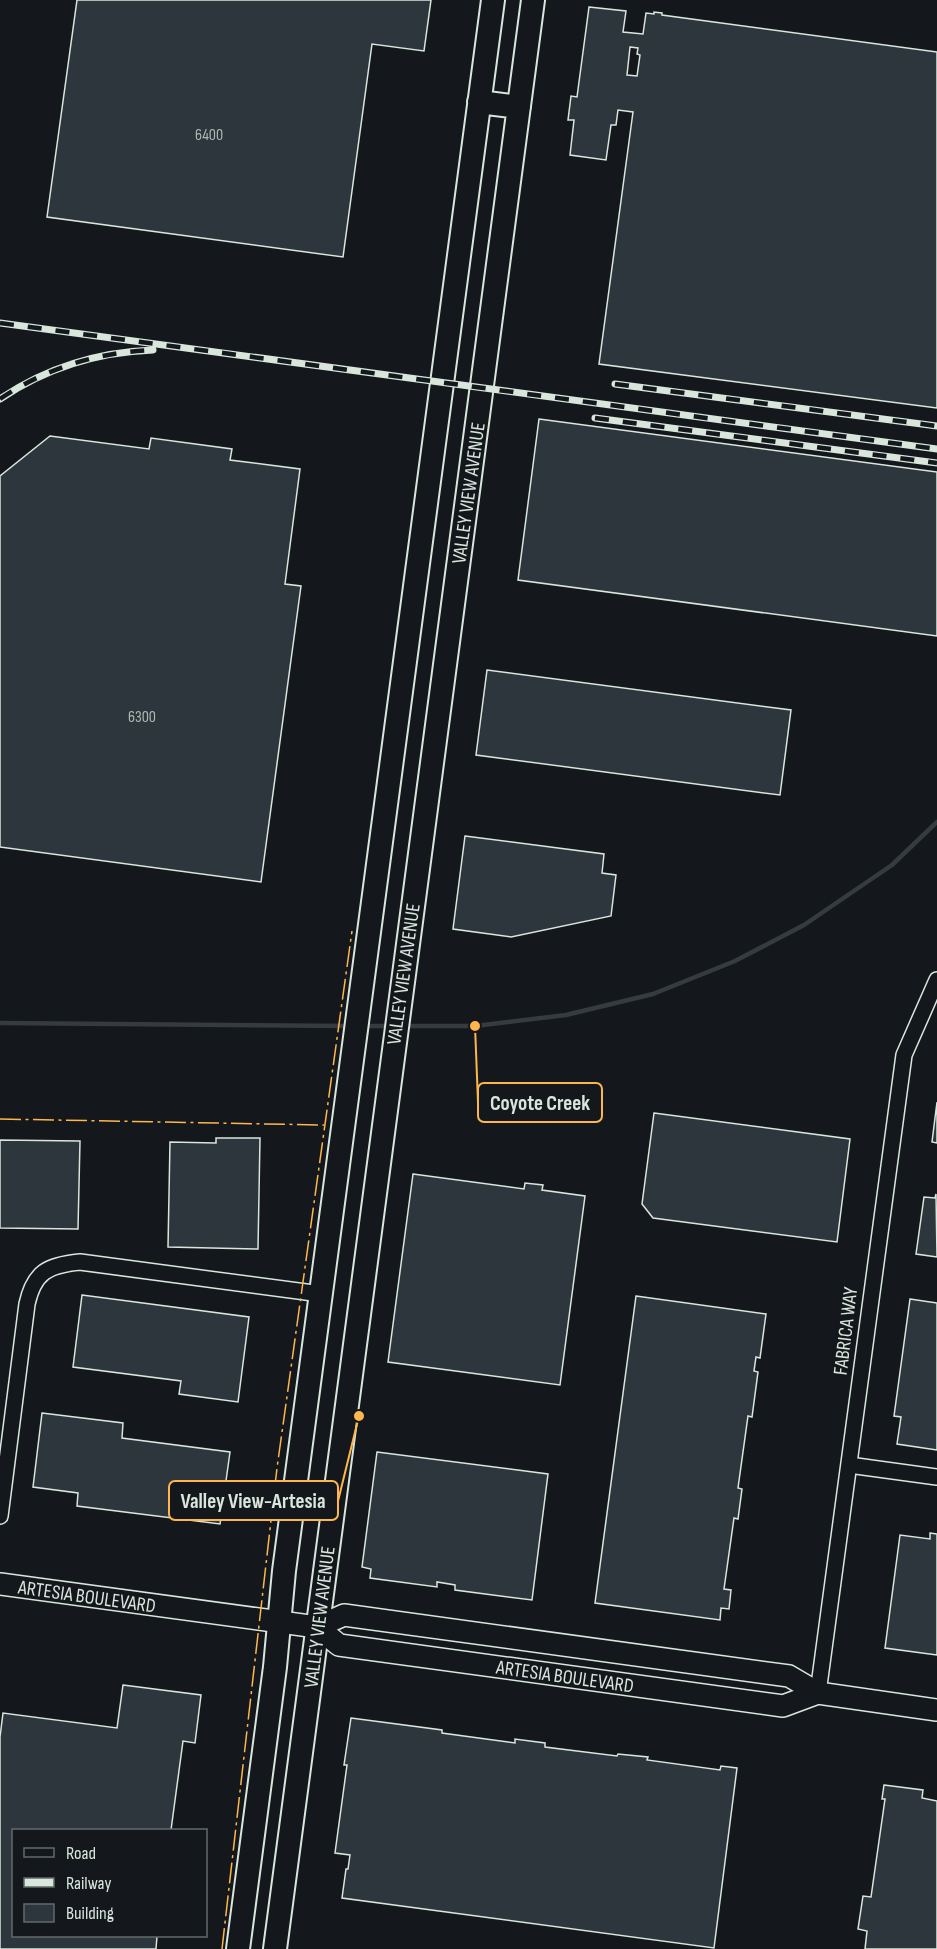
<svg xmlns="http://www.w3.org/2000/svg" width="937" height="1949" font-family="'Sofia Sans Condensed',sans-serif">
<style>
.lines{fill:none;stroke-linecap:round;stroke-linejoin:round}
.stream{stroke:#363b3e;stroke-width:4.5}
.building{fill:#2c363c;stroke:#d8e6dc;stroke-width:1.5;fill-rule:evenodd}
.street-casing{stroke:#d8e6dc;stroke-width:18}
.secondary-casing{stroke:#d8e6dc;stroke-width:24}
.primary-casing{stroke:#d8e6dc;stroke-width:26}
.street{stroke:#14181c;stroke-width:15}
.secondary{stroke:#14181c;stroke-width:21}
.primary{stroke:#14181c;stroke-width:22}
.rail-casing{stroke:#d8e6dc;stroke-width:7}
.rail{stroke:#14181c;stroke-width:4.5;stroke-dasharray:14;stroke-linecap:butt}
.power{stroke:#ffb74d;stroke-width:1.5;stroke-dasharray:21 4.5 3 4.5;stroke-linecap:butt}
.labels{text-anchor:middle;stroke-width:4.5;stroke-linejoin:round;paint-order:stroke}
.number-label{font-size:16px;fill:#adbab4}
.street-label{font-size:20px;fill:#d8e6dc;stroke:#14181c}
.leader{fill:none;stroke:#ffb74d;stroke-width:2}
.callout-dot{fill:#ffb74d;stroke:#14181c;stroke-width:2}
.callout{fill:#14181c;stroke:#ffb74d;stroke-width:2}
.callout-label{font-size:21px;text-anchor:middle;font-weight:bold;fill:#d8e6dc}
</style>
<rect width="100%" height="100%" fill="#14181c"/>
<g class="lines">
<!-- stream -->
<path class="stream" d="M0 1023 351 1026
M363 1026H390
M405 1026H475L566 1015 653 994 735 961 804 925 892 865 937 822"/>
</g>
<!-- building -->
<path class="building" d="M77 0H431L424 51 372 44 343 257 47 217Z
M589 7 626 11 623 32 643 34 646 13 654 14V12L662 13V15L937 52V408L599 364 633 112 618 110 616 125H611L606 160 570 155 574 120H568L571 96 577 97ZM630 47 638 48 637 54 640 55 637 76 627 75Z
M539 419 937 472V636L518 580Z
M50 436 149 449 151 438 232 449 230 460 300 469 285 584 301 586 261 882 0 847V476Z
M487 670 791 710 780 795 476 755Z
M465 836 604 854 602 873 616 875 611 916 511 937 453 929Z
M937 1102V1143L932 1142Z
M654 1113 850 1139 837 1242 653 1218 642 1204Z
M216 1138H260L258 1249 168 1247 170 1142 216 1143Z
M0 1140 80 1141 78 1229 0 1228Z
M413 1174 524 1189 525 1183 543 1185 542 1190 585 1196 560 1385 388 1362Z
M936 1194 937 1257 916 1254 924 1197 935 1198Z
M82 1295 249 1317 238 1402 179 1394 181 1381 73 1367Z
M636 1296 766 1314 760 1358 756 1357 754 1371 758 1372 752 1417 748 1416 738 1488 742 1489 738 1519 734 1518 724 1589 731 1590 729 1609 721 1608 720 1620 595 1603Z
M910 1299 937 1303V1450L897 1444 901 1417 894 1416Z
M42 1413 123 1423 122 1438 230 1452 220 1524 77 1506 78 1493 33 1487Z
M377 1452 548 1474 532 1600 455 1590V1585L437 1582V1587L370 1578 371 1569 362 1567Z
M930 1533 937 1534V1655L885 1648 900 1535 930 1539Z
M123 1685 201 1695 195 1743 183 1741 171 1830H14V1936H157L156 1949H0V1737L3 1713 117 1728Z
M351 1718 442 1730V1733L515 1743V1739L545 1743V1747L617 1756 618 1754 648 1757 647 1760 720 1770 721 1766 737 1768 714 1948 342 1898 346 1869H348L350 1855 335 1853 347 1765H344Z
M884 1785 923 1790 922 1798 937 1801V1949H865L867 1931 858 1929 863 1896 871 1897 885 1799H882Z"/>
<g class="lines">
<!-- street casing -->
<g class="street-casing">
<path id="street" d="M849 1465 937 1477
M0 1516 27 1304C34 1272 48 1265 80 1262L321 1294
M818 1693 904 1055 937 980"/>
</g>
<!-- secondary casing -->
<g class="secondary-casing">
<path id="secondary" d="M0 1584 317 1627 339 1645 783 1706 818 1693
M317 1627 344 1615 789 1676 818 1693 937 1710"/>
</g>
<!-- primary casing -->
<g class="primary-casing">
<path id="primary" d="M479 102 519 107
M238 1949 275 1667 284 1571 493 0
M275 1949C360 1299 448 650 533 0"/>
</g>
<!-- street -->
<use href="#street" class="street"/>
<!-- secondary -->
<use href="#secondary" class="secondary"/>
<!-- primary -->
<use href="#primary" class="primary"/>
<!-- rail casing -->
<g class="rail-casing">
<path id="rail" d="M0 323 937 449
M615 384 937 426
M0 399C46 368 98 352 153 350
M595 418 937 463"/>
</g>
<!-- rail -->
<use href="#rail" class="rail"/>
<!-- power -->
<path class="power" d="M0 1119 324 1125
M222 1949 277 1468 352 931"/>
</g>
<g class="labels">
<!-- number labels -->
<g class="number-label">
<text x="209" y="140">6400</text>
<text x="142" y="722">6300</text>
</g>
<!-- street labels -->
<g class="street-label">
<text transform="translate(468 493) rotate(-82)" y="7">VALLEY VIEW AVENUE</text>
<text transform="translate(403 974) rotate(-82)" y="7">VALLEY VIEW AVENUE</text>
<text transform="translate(845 1331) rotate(-83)" y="7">FABRICA WAY</text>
<text transform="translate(87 1596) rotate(8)" y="7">ARTESIA BOULEVARD</text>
<text transform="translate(319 1617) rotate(-83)" y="7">VALLEY VIEW AVENUE</text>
<text transform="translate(565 1676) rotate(8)" y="7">ARTESIA BOULEVARD</text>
</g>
</g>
<!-- callouts -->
<path class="leader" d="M475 1026L478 1102M359 1416L338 1501"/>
<g class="callout-dot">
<circle cx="475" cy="1026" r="6"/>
<circle cx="359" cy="1416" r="6"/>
</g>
<g class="callout">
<rect x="478" y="1083" width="124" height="39" rx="6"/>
<rect x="169" y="1481" width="169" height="39" rx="6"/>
</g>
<g class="callout-label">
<text x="540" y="1110">Coyote Creek</text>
<text x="253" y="1508">Valley View-Artesia</text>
</g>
<!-- legend -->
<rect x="12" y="1829" width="195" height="108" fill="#14181c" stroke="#626a69" stroke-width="1.5"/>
<rect x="24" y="1848" width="30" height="9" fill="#14181c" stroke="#626a69" stroke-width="1.5"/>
<text x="66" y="1859" font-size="18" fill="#d8e6dc">Road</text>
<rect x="24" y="1878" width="30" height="9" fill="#d8e6dc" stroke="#626a69" stroke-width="1.5"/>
<text x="66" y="1889" font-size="18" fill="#d8e6dc">Railway</text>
<rect x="24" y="1904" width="30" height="18" fill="#2c363c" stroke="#626a69" stroke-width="1.5"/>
<text x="66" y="1919" font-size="18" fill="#d8e6dc">Building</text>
</svg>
